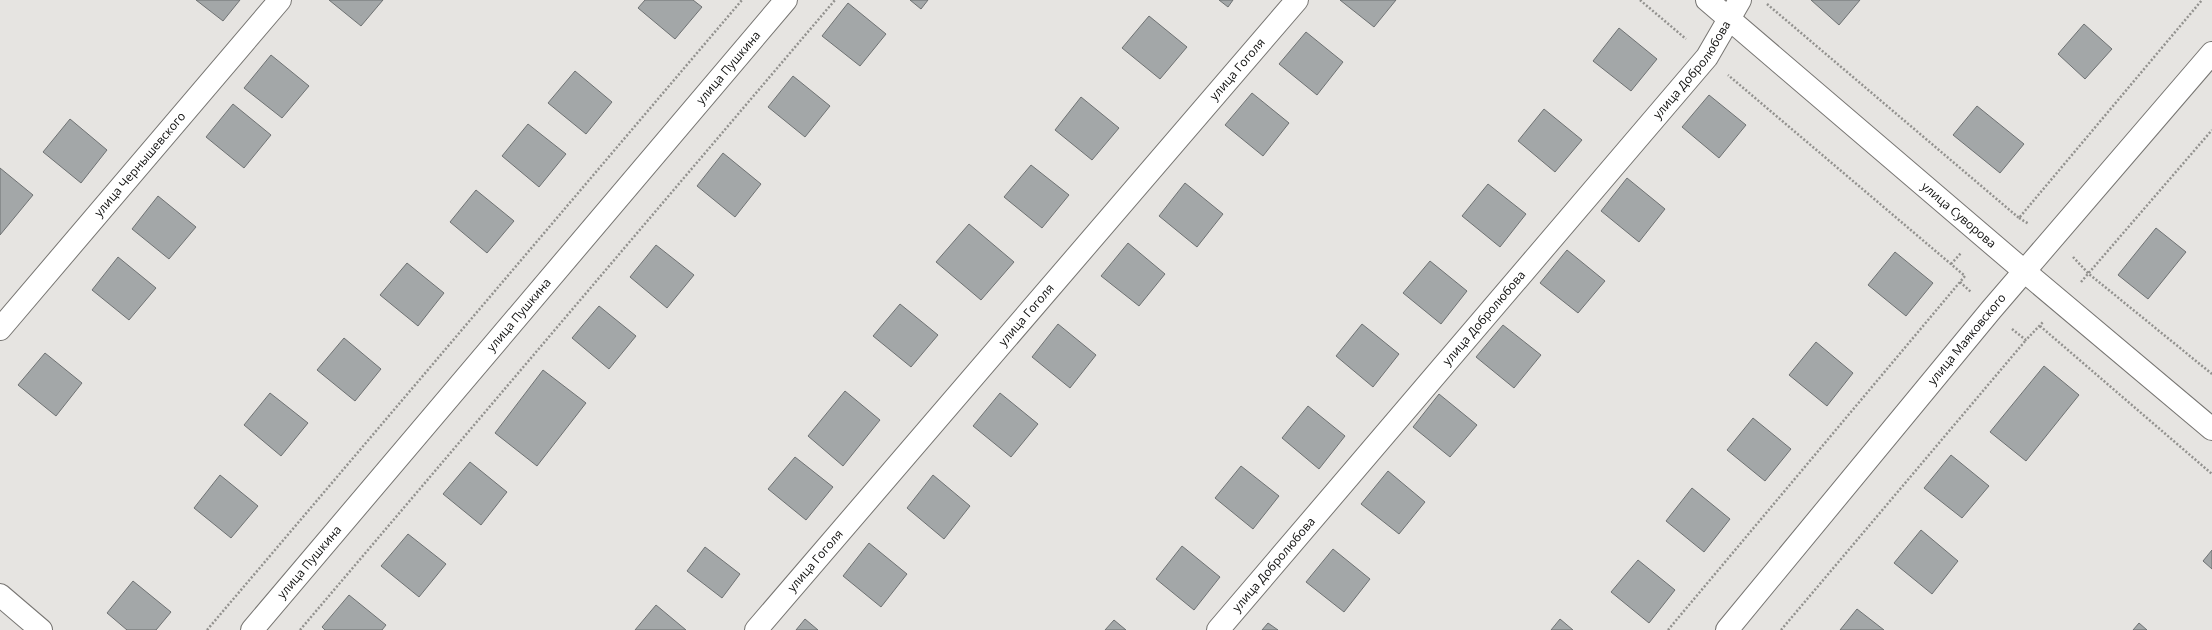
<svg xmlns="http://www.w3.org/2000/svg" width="2212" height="630" font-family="'Open Sans',sans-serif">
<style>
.building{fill:#a3a7a8;stroke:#6f7273}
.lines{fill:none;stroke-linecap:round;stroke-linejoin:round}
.minor-casing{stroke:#777572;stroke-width:24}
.path{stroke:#92918e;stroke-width:2.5;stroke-dasharray:2 2;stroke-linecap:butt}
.minor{stroke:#fff;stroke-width:22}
.labels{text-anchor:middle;stroke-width:3;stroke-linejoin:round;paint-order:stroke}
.street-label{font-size:12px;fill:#0e0e0d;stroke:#fff}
</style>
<rect width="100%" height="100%" fill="#e6e4e1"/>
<!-- building -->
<path class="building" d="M196 0H240L223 21Z
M329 0H383L361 26Z
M645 0H693L702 7 675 39 638 8Z
M910 0H928L921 9Z
M1219 0H1233L1228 7Z
M1340 0H1396L1374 27Z
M1811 0H1860L1839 25Z
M848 3 886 34 860 66 822 36Z
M1149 16 1187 47 1160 79 1122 48Z
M2084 24 2112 49 2085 79 2058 54Z
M1619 28 1657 59 1631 91 1593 61Z
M1306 32 1343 62 1317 95 1279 64Z
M271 55 309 86 282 118 244 88Z
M575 71 612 102 586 134 548 103Z
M793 76 830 106 805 137 768 107Z
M1252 93 1289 123 1263 156 1225 125Z
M1709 95 1746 125 1719 158 1682 127Z
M1081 97 1119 128 1092 160 1055 130Z
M233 104 271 135 244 168 206 137Z
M1977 106 2024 144 2000 173 1953 135Z
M1544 109 1582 140 1555 172 1518 141Z
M70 119 107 150 81 183 43 152Z
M528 124 566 154 539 187 502 156Z
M723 153 761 184 735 217 697 186Z
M1031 165 1069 195 1042 228 1004 197Z
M0 168 33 195 0 235Z
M1627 178 1665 209 1639 242 1601 211Z
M1185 183 1223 214 1197 247 1159 216Z
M1488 184 1526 214 1500 247 1462 216Z
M476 190 514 221 487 253 450 222Z
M158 196 196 227 169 259 132 229Z
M969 224 1014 262 981 300 936 262Z
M2156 228 2186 252 2148 299 2118 275Z
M1128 243 1165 274 1139 306 1101 276Z
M656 245 694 275 667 308 630 277Z
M1567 250 1605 281 1578 313 1540 283Z
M1895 252 1933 283 1906 316 1868 285Z
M118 257 156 288 129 320 92 290Z
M1430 261 1467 291 1441 324 1403 293Z
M407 263 444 293 418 326 380 295Z
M900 304 938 335 911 367 873 336Z
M599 306 636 336 609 369 572 338Z
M1058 324 1096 355 1070 388 1032 357Z
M1362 324 1399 354 1373 387 1336 356Z
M1503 325 1541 355 1514 388 1476 357Z
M344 338 381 369 355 401 317 370Z
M1816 342 1853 373 1827 406 1789 375Z
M45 353 82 383 56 416 18 385Z
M2044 366 2079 395 2026 461 1990 432Z
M543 370 586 403 537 466 495 433Z
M845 391 880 420 843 466 808 436Z
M270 393 308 423 281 456 244 425Z
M1000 393 1038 424 1011 457 973 426Z
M1439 394 1477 425 1450 457 1413 427Z
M1308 406 1345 436 1319 469 1282 438Z
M1753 418 1791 449 1765 481 1727 450Z
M1951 455 1989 486 1962 518 1924 488Z
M795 457 833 487 806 520 768 489Z
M470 462 507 492 481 525 443 494Z
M1241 466 1279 496 1253 529 1215 498Z
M1388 471 1425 502 1399 534 1361 504Z
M220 475 258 506 231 538 194 508Z
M933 475 970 506 944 539 907 508Z
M1692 488 1730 519 1704 552 1666 521Z
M1921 530 1958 561 1932 594 1894 563Z
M408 534 446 564 419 597 381 566Z
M869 543 907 574 881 607 843 576Z
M1182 546 1220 577 1194 610 1156 579Z
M705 547 740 574 722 598 687 571Z
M1333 549 1370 579 1344 612 1306 582Z
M2212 550V569L2203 561Z
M1638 560 1675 590 1649 623 1611 592Z
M133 581 171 612 156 630H127L107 613Z
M349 595 386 625 382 630H325L322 627Z
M656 605 686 630H635Z
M1857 609 1884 630H1840Z
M805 619 818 630H796Z
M1560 619 1573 630H1551Z
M1114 620 1126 630H1105Z
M1268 623 1278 630H1262Z
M2139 623 2147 630H2133Z"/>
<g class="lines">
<!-- minor casing -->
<g class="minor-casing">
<g id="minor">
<path id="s1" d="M1707 0 2024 271 2212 429"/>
<path id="s2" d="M0 329 280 0"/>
<path d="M0 595 41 630"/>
<path id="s3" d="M252 630 786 0"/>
<path id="s4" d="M756 630 1297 0"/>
<path id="s5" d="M1218 630 1707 57 1740 0"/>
<path id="s6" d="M1727 630 1991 310 2212 53"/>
</g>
</g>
<!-- path -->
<path class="path" d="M1640 0 1686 39
M1767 4 2019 218 2202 0
M2019 218 2029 224
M2073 257 2089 274 2212 374
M1951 264 1961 253
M1960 282 1971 292
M2081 282 2212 130
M2040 326 2212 474
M2012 329 2026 340 2043 322
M207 630 742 0
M300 630 835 0
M1668 630 1965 276 1728 75
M1781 630 2026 340"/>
<!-- minor -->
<use href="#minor" class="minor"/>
</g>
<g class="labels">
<!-- street labels -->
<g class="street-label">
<text dy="4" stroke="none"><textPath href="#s3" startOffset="737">улица Пушкина</textPath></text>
<text dy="4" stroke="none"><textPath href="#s4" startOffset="739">улица Гоголя</textPath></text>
<text dy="4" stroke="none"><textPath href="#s5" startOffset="734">улица Добролюбова</textPath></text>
<text dy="4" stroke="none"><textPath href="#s2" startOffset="216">улица Чернышевского</textPath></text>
<text dy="4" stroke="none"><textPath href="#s1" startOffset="331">улица Суворова</textPath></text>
<text dy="4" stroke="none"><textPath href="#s3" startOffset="413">улица Пушкина</textPath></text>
<text dy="4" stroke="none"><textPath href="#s4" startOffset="415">улица Гоголя</textPath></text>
<text dy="4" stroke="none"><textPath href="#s5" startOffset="410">улица Добролюбова</textPath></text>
<text dy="4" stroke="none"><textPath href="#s6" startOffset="377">улица Маяковского</textPath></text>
<text dy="4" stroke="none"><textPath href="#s4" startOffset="91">улица Гоголя</textPath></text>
<text dy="4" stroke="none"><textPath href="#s3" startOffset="89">улица Пушкина</textPath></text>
<text dy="4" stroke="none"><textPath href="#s5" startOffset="86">улица Добролюбова</textPath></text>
</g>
</g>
</svg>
